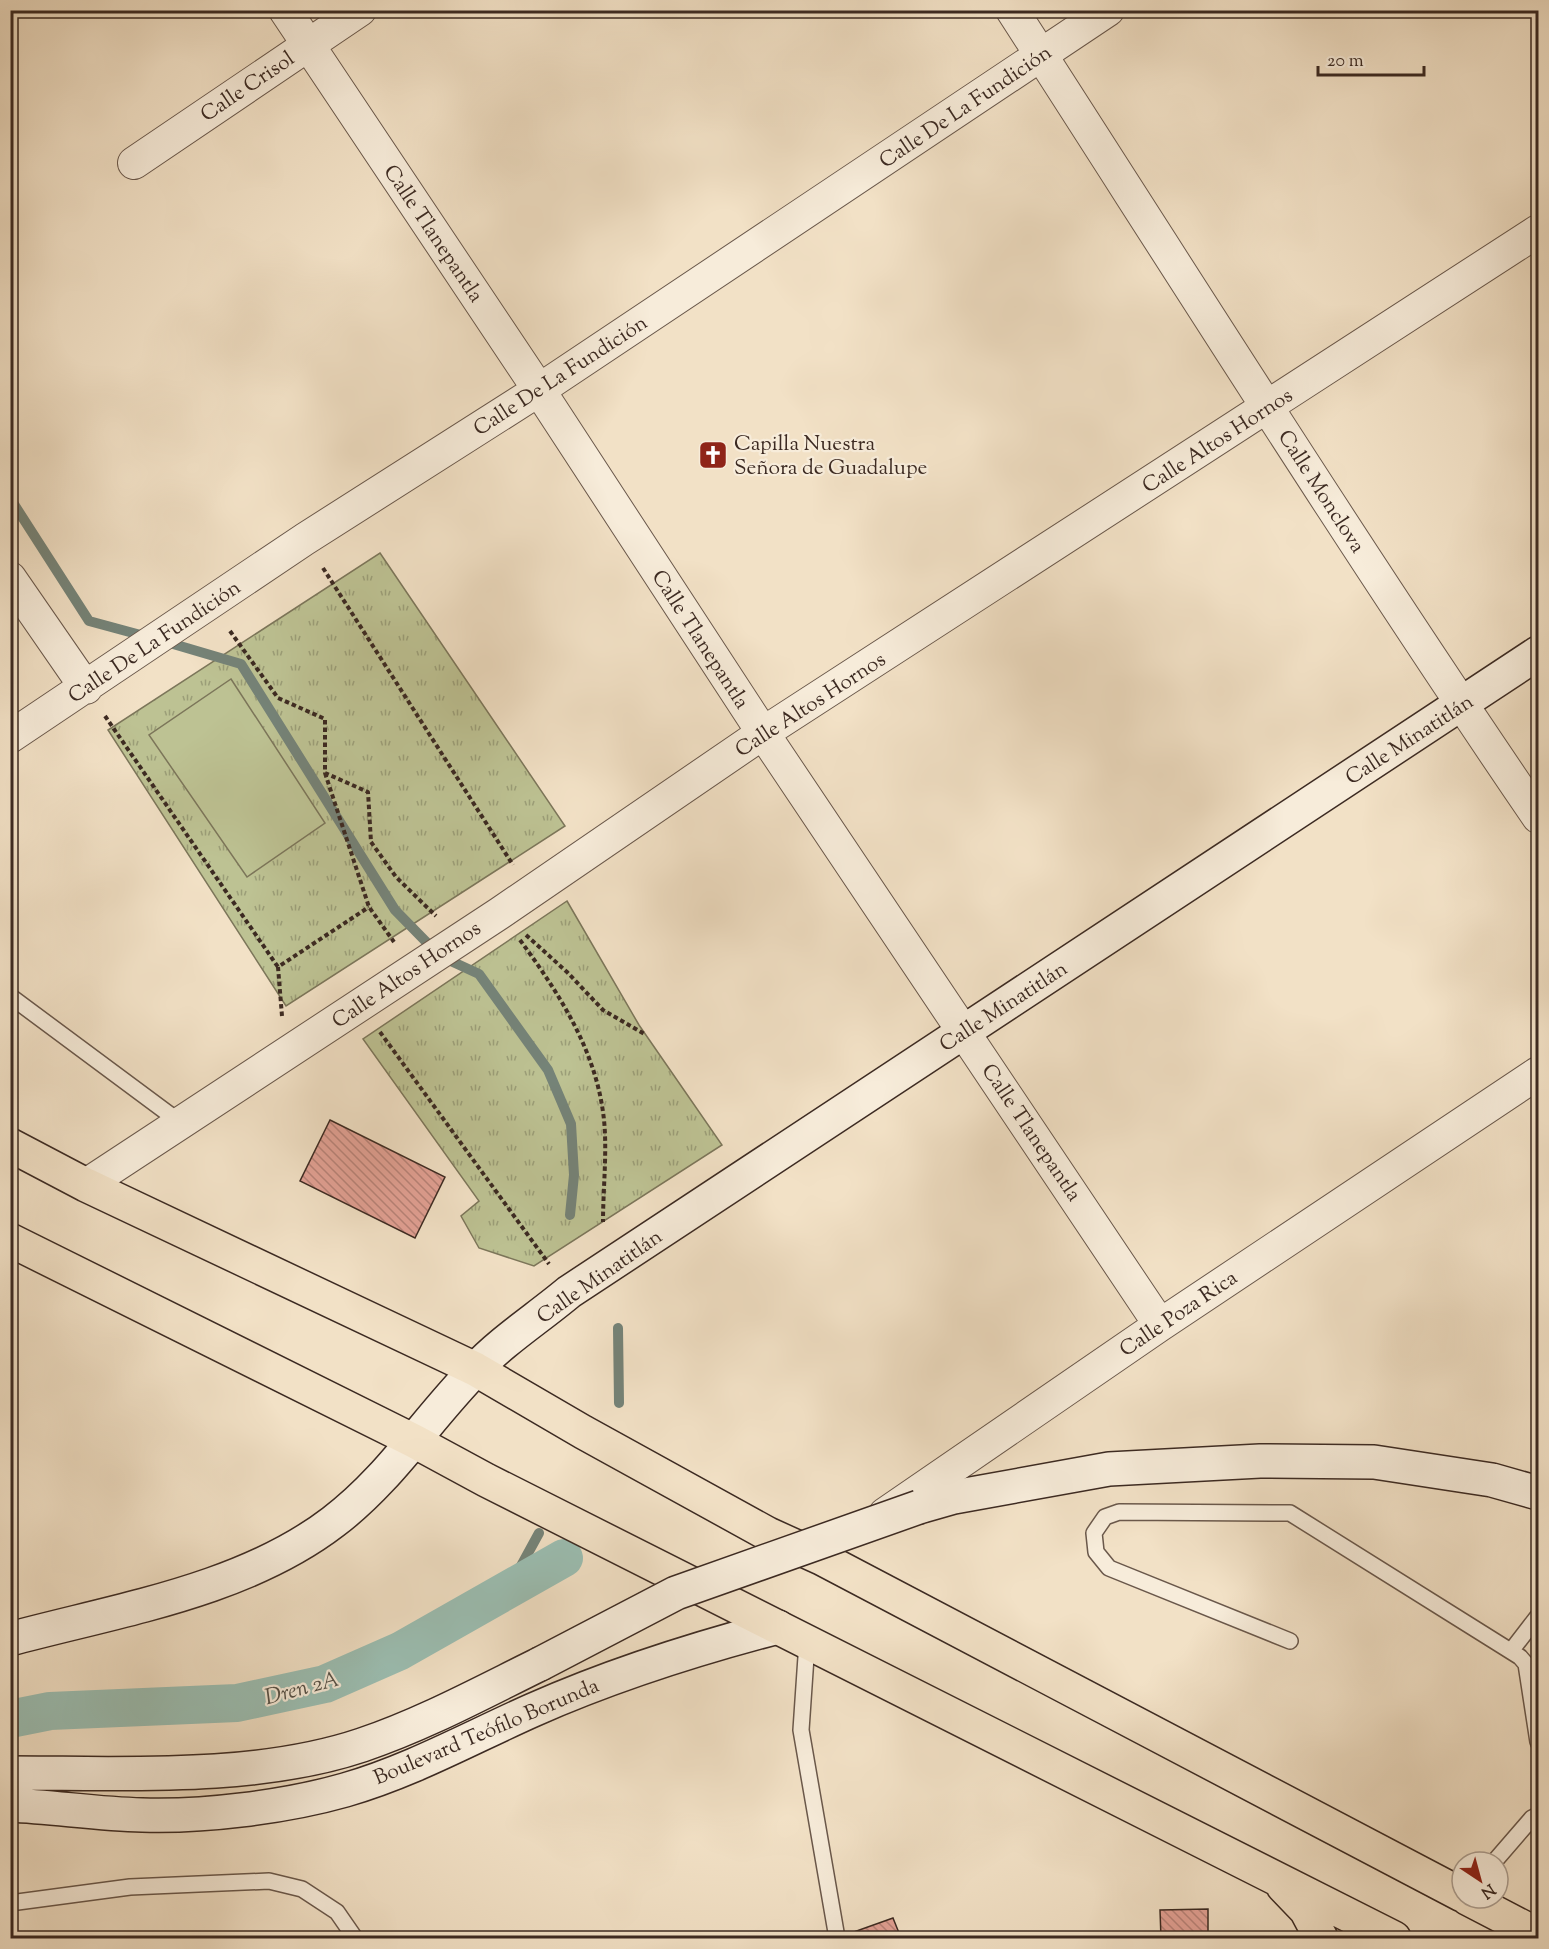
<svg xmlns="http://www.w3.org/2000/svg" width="1549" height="1949" font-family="'Sorts Mill Goudy',serif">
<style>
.grass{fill:url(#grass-tufts);stroke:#7c765a;stroke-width:1.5}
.garden{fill:#bdc293;stroke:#7c765a;stroke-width:1.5}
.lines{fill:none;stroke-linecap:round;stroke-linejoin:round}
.stream{stroke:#758378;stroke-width:10}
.canal{stroke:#9bbeb2;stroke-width:38}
.building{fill:url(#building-back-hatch);stroke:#3c2a22;stroke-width:1.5}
.service-casing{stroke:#6a584b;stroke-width:18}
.minor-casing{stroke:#6a584b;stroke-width:34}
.secondary-casing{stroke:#3c2a22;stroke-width:36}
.primary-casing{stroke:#3c2a22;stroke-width:36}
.path{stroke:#3c2a22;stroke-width:4;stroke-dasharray:4.5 3;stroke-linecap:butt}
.service{stroke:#f7ecda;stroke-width:15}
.minor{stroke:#f7ecda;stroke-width:32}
.secondary{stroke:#f7ecda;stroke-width:33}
.primary{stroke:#f2e1c6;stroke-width:33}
.secondary-bridge-casing{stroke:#3c2a22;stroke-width:36;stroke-linecap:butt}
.secondary-bridge{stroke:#f7ecda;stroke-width:33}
.labels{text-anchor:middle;stroke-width:4.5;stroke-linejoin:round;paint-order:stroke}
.street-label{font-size:21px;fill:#3c2a22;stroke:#f7ecda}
.poi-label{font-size:21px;fill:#3c2a22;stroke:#f7ecda;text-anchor:start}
.water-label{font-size:22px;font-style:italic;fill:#544f46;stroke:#f7ecda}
</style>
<defs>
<pattern id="grass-tufts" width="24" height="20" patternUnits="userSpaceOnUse" patternTransform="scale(1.5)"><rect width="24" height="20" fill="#bdc293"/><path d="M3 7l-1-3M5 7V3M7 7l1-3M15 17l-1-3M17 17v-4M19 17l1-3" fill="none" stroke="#9b9e78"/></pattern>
<pattern id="building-back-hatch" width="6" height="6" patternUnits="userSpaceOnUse" patternTransform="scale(1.5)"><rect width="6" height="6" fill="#e3a195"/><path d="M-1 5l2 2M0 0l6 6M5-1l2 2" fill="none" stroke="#b98379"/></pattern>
</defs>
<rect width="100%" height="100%" fill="#f2e1c6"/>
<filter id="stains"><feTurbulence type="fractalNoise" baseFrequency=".00333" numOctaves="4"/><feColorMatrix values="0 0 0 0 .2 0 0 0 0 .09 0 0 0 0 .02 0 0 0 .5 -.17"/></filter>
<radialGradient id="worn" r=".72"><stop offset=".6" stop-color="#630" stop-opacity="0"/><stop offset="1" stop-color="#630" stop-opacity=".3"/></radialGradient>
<!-- grass -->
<path class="grass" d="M380 553 565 826 286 1006 108 730Z
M567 901 639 1025 722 1145 534 1266 479 1248 461 1216 479 1201 363 1039Z"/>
<!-- garden -->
<path class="garden" d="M231 679 325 823 247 877 149 735Z"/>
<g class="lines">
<!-- stream -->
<path class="stream" d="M10 498 89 621 148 637
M163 641 241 664 395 910 440 956 479 974 548 1070 571 1124 574 1175 570 1215
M618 1328 619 1403
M510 1586 539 1533"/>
<!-- canal -->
<path class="canal" d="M10 1719 50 1711 237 1703 325 1684 400 1651 564 1558"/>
</g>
<!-- building -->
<path class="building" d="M330 1120 445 1177 415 1238 300 1181Z
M1208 1909V1938H1161L1160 1910Z
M893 1918 901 1938H836H837Z"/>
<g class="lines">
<!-- service casing -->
<g class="service-casing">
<path id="service" d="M10 996 181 1123
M1290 1641 1109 1568 1096 1552 1094 1533 1105 1517 1119 1512 1290 1513 1520 1657 1526 1664 1538 1742
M807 1642 801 1730 837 1938
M1511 1651 1538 1616
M1494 1862 1532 1818 1538 1815
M10 1903 130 1887 269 1881 302 1889 337 1912 355 1938"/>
</g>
<!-- minor casing -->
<g class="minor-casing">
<path id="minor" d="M285 10 539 390 763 733 1160 1325
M1012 10C1186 280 1357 552 1538 817
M134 163 360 10
M10 578 86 688
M10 737 305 539 539 390 1108 10
M86 1185 500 913 763 733 1538 231
M885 1514 1160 1325 1538 1073"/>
</g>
<!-- secondary casing -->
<g class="secondary-casing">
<path id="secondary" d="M919 1507 954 1497 1109 1469 1260 1461 1374 1462 1492 1480 1538 1493
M10 1639C117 1610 243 1591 333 1522 390 1479 425 1421 475 1370 502 1341 538 1318 569 1292L1538 653
M10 1773C122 1773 255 1781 362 1745 424 1724 481 1693 540 1664
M10 1805C54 1807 98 1814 142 1815 204 1817 285 1807 345 1790 411 1771 470 1738 533 1710 612 1675 694 1649 778 1627"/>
</g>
<!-- primary casing -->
<g class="primary-casing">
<path id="primary" d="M10 1145 86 1185 475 1369 583 1432 768 1534 821 1558 1462 1895
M10 1240 414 1441 486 1480 1394 1938
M1283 1886 1306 1910 1321 1938
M1467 1898 1538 1935"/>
</g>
<!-- path -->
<path class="path" d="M323 568 513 865
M230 631 278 698 325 719V773L368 792 371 842 396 877 436 916
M105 716 278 967
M325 773 369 907 394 942
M526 935 567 972 603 1010 646 1035
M520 940C558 992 594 1047 603 1112 608 1145 603 1187 603 1222
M282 1016 278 967 369 907
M380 1032 549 1264"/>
<!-- service -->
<use href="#service" class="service"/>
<!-- minor -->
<use href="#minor" class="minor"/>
<!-- secondary -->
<use href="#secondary" class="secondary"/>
<!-- primary -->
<use href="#primary" class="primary"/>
<!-- secondary-bridge casing -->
<g class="secondary-bridge-casing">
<path id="secondary-bridge" d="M540 1664 676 1593 919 1507"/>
</g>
<!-- secondary-bridge -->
<use href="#secondary-bridge" class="secondary-bridge"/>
</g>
<!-- icons -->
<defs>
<g id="church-square" transform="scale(1.5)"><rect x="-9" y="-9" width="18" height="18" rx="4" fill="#8f2418" stroke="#f7ecda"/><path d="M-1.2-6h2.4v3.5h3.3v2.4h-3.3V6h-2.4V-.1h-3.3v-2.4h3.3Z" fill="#fff"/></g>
</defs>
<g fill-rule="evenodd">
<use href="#church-square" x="713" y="455"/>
</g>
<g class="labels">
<!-- street labels -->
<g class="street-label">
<text transform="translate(247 86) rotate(-34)" y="7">Calle Crisol</text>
<text transform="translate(965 106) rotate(-34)" y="7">Calle De La Fundición</text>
<text transform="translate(434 233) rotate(56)" y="7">Calle Tlanepantla</text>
<text transform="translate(560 375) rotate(-33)" y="7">Calle De La Fundición</text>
<text transform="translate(1217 440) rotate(-33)" y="7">Calle Altos Hornos</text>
<text transform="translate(1322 491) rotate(57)" y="7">Calle Monclova</text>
<text transform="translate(701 639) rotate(57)" y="7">Calle Tlanepantla</text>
<text transform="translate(154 641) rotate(-34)" y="7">Calle De La Fundición</text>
<text transform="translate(810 704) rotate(-33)" y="7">Calle Altos Hornos</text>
<text transform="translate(1409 739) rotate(-33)" y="7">Calle Minatitlán</text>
<text transform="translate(406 974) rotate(-34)" y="7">Calle Altos Hornos</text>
<text transform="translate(1003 1006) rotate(-33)" y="7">Calle Minatitlán</text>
<text transform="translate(1032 1132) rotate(56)" y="7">Calle Tlanepantla</text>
<text transform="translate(599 1276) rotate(-35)" y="7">Calle Minatitlán</text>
<text transform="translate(1178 1313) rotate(-34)" y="7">Calle Poza Rica</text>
<text transform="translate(486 1731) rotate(-23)" y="7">Boulevard Teófilo Borunda</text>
</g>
<!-- poi labels -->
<g class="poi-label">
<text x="734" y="450">Capilla Nuestra<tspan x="734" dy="24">Señora de Guadalupe</tspan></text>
</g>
<!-- water labels -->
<g class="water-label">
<text transform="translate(301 1687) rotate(-15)" y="8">Dren 2A</text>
</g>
</g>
<!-- margin -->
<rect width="1549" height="1949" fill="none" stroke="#f2e1c6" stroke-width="36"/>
<rect x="12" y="12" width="1525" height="1925" fill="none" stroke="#3c2a22" stroke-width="3"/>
<rect x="18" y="18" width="1513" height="1913" fill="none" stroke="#3c2a22" stroke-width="1.5"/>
<!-- north arrow -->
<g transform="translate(1480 1880) rotate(144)"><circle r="28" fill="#f7ecda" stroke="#ac9e90" stroke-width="1.5"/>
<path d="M0-4.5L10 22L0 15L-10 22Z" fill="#8f2418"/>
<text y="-9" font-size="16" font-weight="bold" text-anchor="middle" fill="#3c2a22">N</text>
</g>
<!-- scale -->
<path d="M1318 66v9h106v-9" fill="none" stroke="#3c2a22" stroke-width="3"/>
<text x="1327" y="66" font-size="18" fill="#3c2a22" stroke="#f7ecda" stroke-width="4.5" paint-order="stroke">20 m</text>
<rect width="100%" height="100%" filter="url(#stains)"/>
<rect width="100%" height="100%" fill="url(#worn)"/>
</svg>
